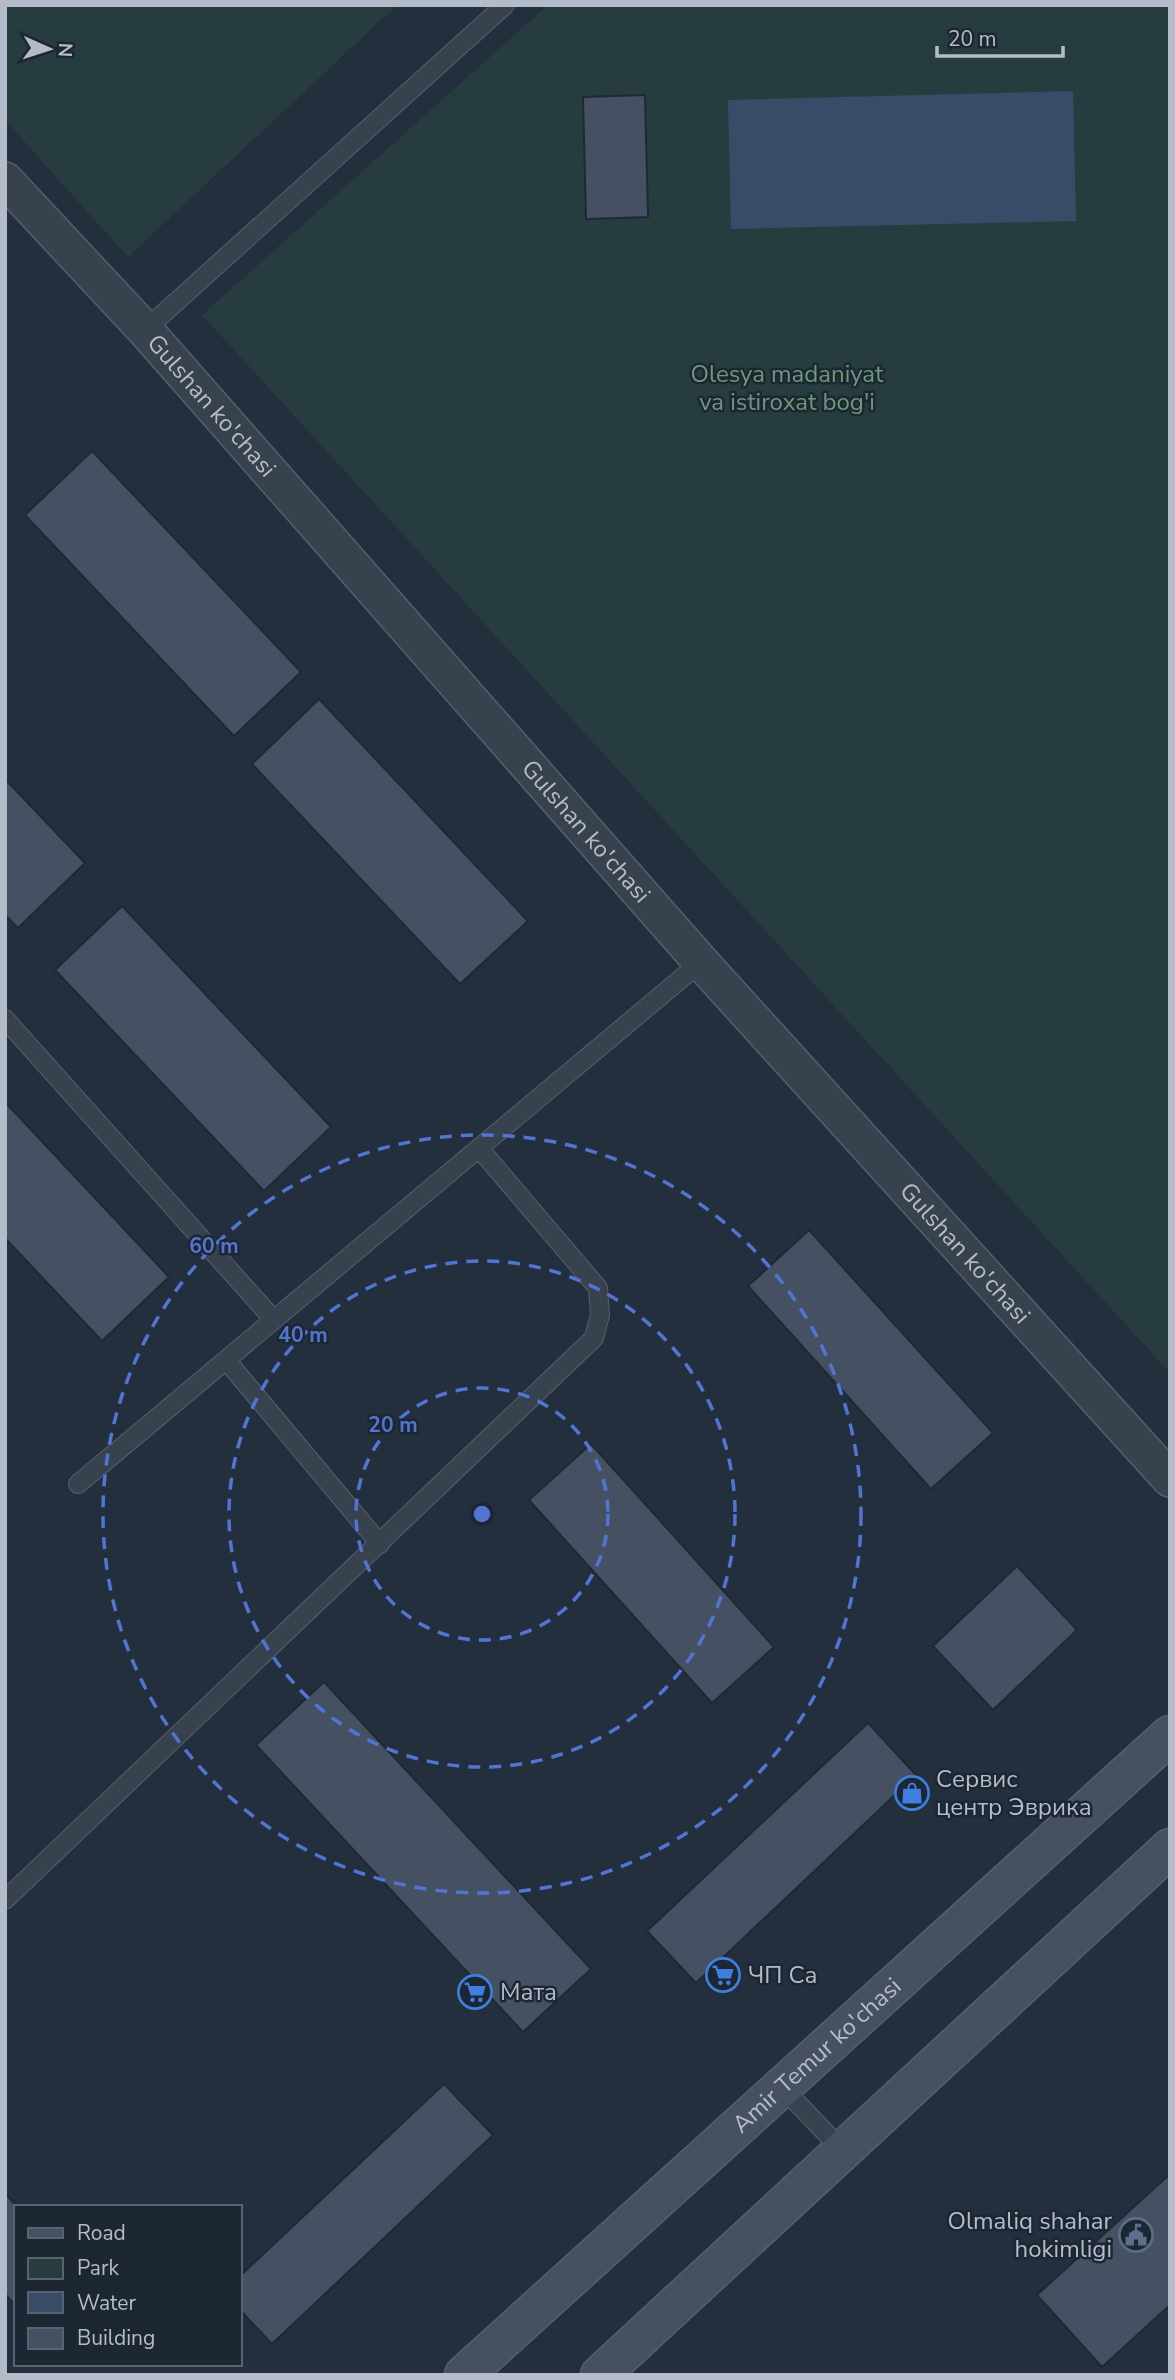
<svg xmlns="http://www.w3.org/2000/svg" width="1175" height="2380" font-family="'Nunito Sans',sans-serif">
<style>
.green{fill:#263c3f}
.water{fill:#394c67}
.building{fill:#455162;stroke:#1f2835;stroke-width:2}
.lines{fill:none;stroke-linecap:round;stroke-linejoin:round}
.service-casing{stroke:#565f6c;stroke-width:20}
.minor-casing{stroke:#565f6c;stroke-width:38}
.secondary-casing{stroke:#565f6c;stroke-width:41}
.service{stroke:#38414e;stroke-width:18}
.minor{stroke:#38414e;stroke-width:35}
.secondary{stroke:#465061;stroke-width:38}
.ring{fill:none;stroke:#5274d3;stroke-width:3.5;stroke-dasharray:12 9}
.labels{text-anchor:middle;stroke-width:5;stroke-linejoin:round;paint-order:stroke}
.park-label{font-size:24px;fill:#6b9a76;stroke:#1d2633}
.street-label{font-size:24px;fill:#b4bcc9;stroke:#1d2633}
.poi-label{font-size:24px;fill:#b4bcc9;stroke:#1d2633;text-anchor:start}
.centre{fill:#5274d3;stroke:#1d2633;stroke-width:3.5}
.ring-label{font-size:21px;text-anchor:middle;font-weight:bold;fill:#5274d3;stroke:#1d2633;stroke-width:5;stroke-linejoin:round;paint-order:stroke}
</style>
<rect width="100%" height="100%" fill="#242f3e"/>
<!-- green -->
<path class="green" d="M5 5H397L128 257 5 120Z
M548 5H1170V1373L202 315Z"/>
<!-- water -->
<path class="water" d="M1073 91 1076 221 731 229 728 100Z"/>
<!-- building -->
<path class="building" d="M645 95 648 217 586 219 583 97Z
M92 451 301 672 234 736 25 515Z
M319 699 528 921 460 984 252 764Z
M5 779 85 863 18 928 5 915Z
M122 906 331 1127 264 1191 55 970Z
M5 1102 169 1277 102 1341 5 1238Z
M809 1230 993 1433 931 1489 748 1286Z
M591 1444 774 1647 712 1703 529 1500Z
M1017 1566 1077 1630 993 1710 933 1646Z
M324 1682 591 1969 523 2032 256 1745Z
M868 1723 916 1775 696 1983 647 1931Z
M444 2084 493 2135 272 2344 240 2310V2276Z
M1170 2174V2305L1102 2367 1037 2295Z
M5 2193 17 2207 16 2306 5 2294Z"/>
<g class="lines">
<!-- service casing -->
<g class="service-casing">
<path id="service" d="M145 330 505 5
M5 1019 274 1320
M226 1360 380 1544
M78 1484 701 962
M5 1900 594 1338 600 1315 598 1288 479 1148
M782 2087 842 2150"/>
</g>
<!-- minor casing -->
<g class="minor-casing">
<g id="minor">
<path id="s1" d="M5 180 145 330 701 962 1170 1479"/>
</g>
</g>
<!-- secondary casing -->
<g class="secondary-casing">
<g id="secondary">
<path id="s2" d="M464 2375 1170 1735"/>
<path d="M600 2375 1170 1848"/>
</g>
</g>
<!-- service -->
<use href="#service" class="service"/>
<!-- minor -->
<use href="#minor" class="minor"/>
<!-- secondary -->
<use href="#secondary" class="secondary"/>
</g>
<!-- distance rings -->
<g class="ring">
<circle cx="482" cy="1514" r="126"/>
<circle cx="482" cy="1514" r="253"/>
<circle cx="482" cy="1514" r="379"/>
</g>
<!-- icons -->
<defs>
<g id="shop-ring" transform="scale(1.75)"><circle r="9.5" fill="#1d2633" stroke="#3f7fe0" stroke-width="1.5"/><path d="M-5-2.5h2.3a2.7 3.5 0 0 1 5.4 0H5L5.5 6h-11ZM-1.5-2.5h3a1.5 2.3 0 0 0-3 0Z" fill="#3f7fe0"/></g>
<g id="supermarket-ring" transform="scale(1.75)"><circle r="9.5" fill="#1d2633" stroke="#3f7fe0" stroke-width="1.5"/><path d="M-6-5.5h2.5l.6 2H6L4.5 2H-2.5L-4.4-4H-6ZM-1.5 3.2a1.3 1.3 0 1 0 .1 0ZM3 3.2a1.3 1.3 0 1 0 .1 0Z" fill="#3f7fe0"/></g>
<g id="civic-ring" transform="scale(1.75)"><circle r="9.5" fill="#1d2633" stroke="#5c6f8a" stroke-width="1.5"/><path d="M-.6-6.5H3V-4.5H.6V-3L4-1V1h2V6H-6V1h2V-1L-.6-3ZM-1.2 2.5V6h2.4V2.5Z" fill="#5c6f8a"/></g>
</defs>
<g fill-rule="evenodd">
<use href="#shop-ring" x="912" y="1793"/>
<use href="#supermarket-ring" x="723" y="1975"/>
<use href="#supermarket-ring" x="475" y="1992"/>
<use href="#civic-ring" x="1136" y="2235"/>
</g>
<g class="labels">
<!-- park labels -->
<g class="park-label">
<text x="787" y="382">Olesya madaniyat<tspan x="787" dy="28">va istiroxat bog'i</tspan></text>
</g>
<!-- street labels -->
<g class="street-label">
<text dy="8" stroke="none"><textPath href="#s1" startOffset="306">Gulshan ko'chasi</textPath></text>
<text dy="8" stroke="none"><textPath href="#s1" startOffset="873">Gulshan ko'chasi</textPath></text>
<text dy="8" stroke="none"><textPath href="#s1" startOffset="1440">Gulshan ko'chasi</textPath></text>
<text dy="8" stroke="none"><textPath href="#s2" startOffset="476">Amir Temur ko'chasi</textPath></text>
</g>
<!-- poi labels -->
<g class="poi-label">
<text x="936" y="1787">Сервис<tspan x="936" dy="28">центр Эврика</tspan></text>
<text x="748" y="1983">ЧП Са</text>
<text x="500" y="2000">Мата</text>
<text x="1112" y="2229" text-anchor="end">Olmaliq shahar<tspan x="1112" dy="28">hokimligi</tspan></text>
</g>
</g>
<circle cx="482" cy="1514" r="10" class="centre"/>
<g class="ring-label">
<text x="214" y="1253">60 m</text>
<text x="303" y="1342">40 m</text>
<text x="393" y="1432">20 m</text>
</g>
<!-- border -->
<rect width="1175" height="2380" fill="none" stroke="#b4bcc9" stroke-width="14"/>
<!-- legend -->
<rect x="14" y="2205" width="228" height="161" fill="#1d2633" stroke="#59626f" stroke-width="2"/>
<rect x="28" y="2228" width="35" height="10" fill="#465061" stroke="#59626f" stroke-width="2"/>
<text x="77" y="2240" font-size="21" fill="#b4bcc9">Road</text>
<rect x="28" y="2258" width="35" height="21" fill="#263c3f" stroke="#59626f" stroke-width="2"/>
<text x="77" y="2275" font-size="21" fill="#b4bcc9">Park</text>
<rect x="28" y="2292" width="35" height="21" fill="#394c67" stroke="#59626f" stroke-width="2"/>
<text x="77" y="2310" font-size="21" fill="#b4bcc9">Water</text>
<rect x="28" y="2328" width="35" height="21" fill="#455162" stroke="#59626f" stroke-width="2"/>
<text x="77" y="2345" font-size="21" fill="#b4bcc9">Building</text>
<!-- north arrow -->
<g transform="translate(49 49) rotate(93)" stroke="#1d2633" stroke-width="5" paint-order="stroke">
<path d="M0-5L12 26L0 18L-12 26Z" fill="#b4bcc9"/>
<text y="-10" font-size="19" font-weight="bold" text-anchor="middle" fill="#b4bcc9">N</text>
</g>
<!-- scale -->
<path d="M937 46v10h126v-10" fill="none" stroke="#b4bcc9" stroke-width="3.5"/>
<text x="948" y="46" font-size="21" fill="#b4bcc9" stroke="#1d2633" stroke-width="5" paint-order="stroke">20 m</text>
</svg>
